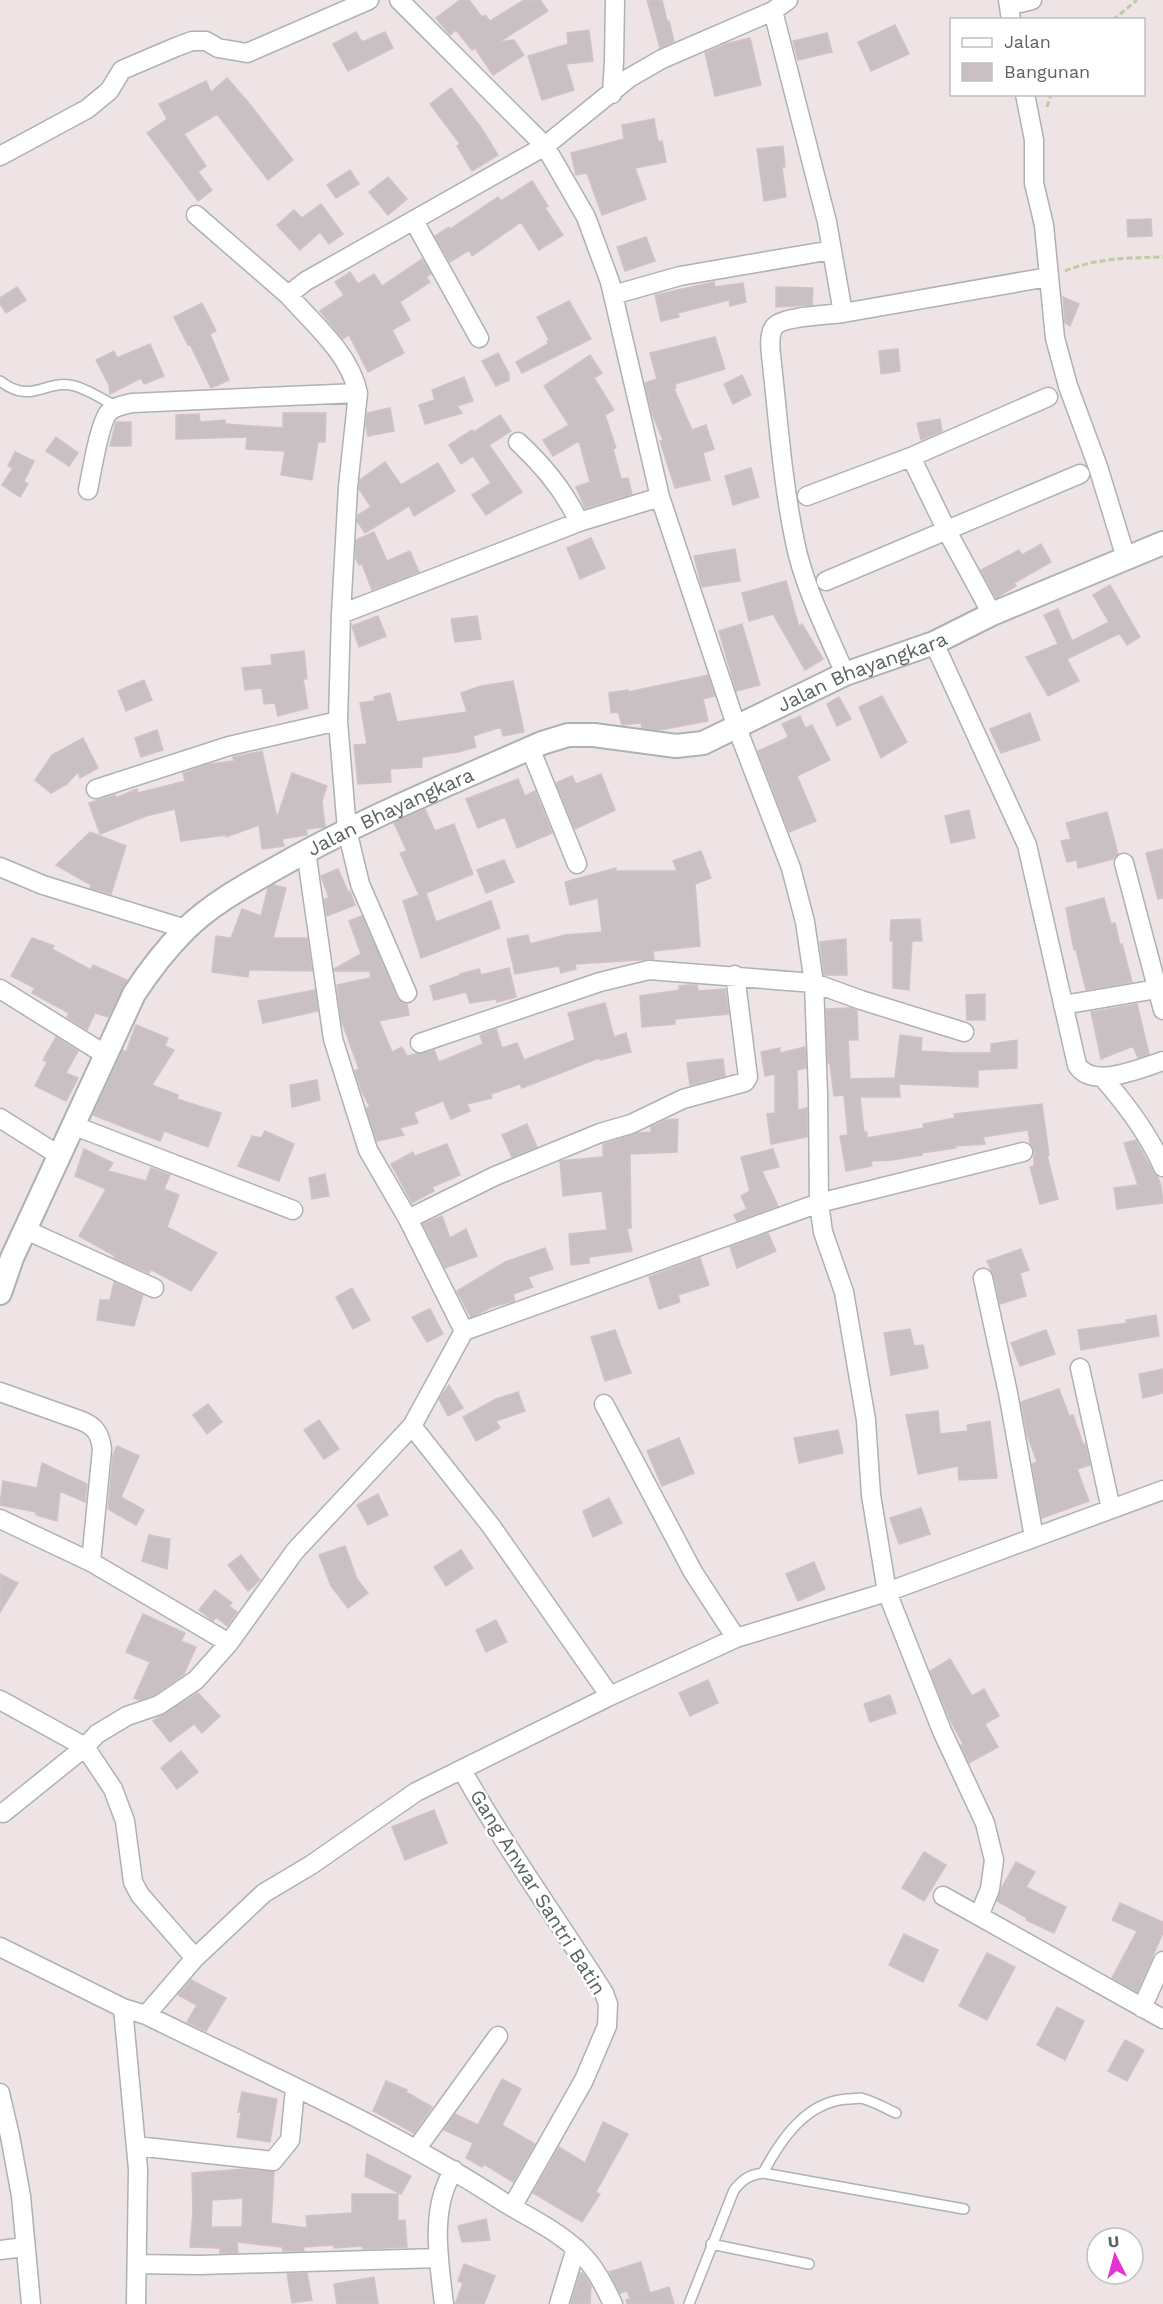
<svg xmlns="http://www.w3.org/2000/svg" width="1163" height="2304" font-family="'Work Sans',sans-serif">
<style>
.building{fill:#c8c0c2;stroke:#d2c2c6;stroke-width:1.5;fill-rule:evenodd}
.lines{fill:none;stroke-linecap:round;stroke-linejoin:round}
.service-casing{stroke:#acb3b1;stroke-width:12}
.minor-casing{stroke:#acb3b1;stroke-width:21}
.tertiary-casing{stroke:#acb3b1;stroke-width:26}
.path{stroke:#becd9f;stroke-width:3;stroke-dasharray:6 3;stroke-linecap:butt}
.service{stroke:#fff;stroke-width:9}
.minor{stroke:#fff;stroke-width:18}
.tertiary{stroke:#fff;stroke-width:22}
.labels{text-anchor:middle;stroke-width:5;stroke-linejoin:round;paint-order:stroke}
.street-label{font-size:20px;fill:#5b6460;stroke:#fff}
</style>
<rect width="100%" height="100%" fill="#eee3e5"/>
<!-- building -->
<path class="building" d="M460 0H469L482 17 485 15 490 21 524 0H540L548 11 499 42 514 40 524 55 493 75 475 48 472 50 456 30 450 35 436 18Z
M647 0H662L667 21H669L674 41 660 48Z
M895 25 909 54 871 71 858 42Z
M589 30 593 61 566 64 574 90 542 100 528 56 568 44 567 33Z
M356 32 362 42 385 32 393 48 348 71 333 44Z
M827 33 832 52 798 60 793 41Z
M750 38 761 85 715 96 705 53 726 44Z
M227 78 248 102 293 160 268 180 217 114 184 134 206 166 198 172 212 190 198 201 147 133 167 119 159 104 206 81 211 92Z
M451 88 482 129 498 155 472 171 457 146 460 144 430 104Z
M654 119 658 142 662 141 666 162 635 168 646 199 602 215 587 173 576 175 571 153 624 139 622 125Z
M783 146 785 167H782L786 197 764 201 757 149Z
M350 170 359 184 336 198 327 185Z
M388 177 407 199 388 215 369 192Z
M532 181 548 206 545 208 563 235 539 250 521 222 472 256 469 250 450 262 435 236 449 227 450 229 498 197 501 201Z
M321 204 343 234 329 244 320 232 300 250 277 225 294 210 302 218Z
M1151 219 1152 236 1128 237 1127 220Z
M646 237 655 261 625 271 617 247Z
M422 259 431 274 426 277 430 282 400 302 410 320 392 330 404 353 368 372 349 335 343 339 320 311 344 295 335 282 350 272 358 284 374 274 382 286Z
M714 282 715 287 743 283 746 302 730 306 729 300 678 313 679 317 661 321 655 295Z
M17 287 26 300 6 313 0 304V298Z
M776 287 813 288 812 305 776 307Z
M1063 297 1079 304 1070 326 1065 323Z
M569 301 591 339 522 373 516 362 548 344 547 341 549 340 537 317Z
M202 303 216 331 210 334 229 380 211 388 190 344 188 345 174 317Z
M715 337 725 369 675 384 676 388 674 389 692 430 706 425 714 449 703 453 710 480 675 488 660 441 663 440 653 416 645 383 657 379 650 353Z
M150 344 164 376 144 384 141 378 110 394 109 385 96 360 114 351 117 358Z
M898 349 900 371 881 374 879 351Z
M498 353 509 374V380L496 386 482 361Z
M590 355 602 373 594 378 614 410 605 415 616 448 613 449 621 479 628 478 632 494 585 508 576 487 590 482 579 441 553 456 543 440 569 425 544 386Z
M742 375 751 395 733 404 724 384Z
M464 377 473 401 457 406 462 413 425 424 419 405 435 400 432 390Z
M390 408 394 431 368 436 366 426 367 413Z
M283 413H326L325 442H318L312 480 281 475 285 451 246 449 247 437 176 439V415L199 414 200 422 225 420V424L283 428Z
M500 415 511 431 489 445 522 492 486 515 472 495 491 483 473 456 461 464 449 445 472 430 474 432Z
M940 419 942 431 921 440 917 423Z
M116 422H131V446H110Z
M56 437 78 453 69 466 46 451Z
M15 452 34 461 24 481 28 484 20 497 2 485 13 468 8 466Z
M385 462 401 485 438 463 455 491 414 516 409 506 365 533 357 521 358 515 371 507 359 489 360 480Z
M751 468 759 497 733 505 725 476Z
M374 532 387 561 410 551 419 572 372 590 362 564 359 565 355 557 356 540Z
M591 538 605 568 580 579 567 548Z
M1041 544 1051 562 1014 583 1016 586 996 598 981 570 1019 550 1022 555Z
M735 549 740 581 702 587 694 556Z
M786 581 799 627 802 624 823 659 805 670 773 614 749 621 742 593Z
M1110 585 1140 637 1127 645 1120 634 1116 635 1067 659 1079 681 1048 696 1026 657 1058 644 1044 615 1058 609 1072 641 1109 622 1093 595Z
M378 616 386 636 359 647 352 626Z
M477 616 481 639 455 642 451 619Z
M742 624 760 685 736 691 719 631Z
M304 651 307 679H303L308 708 278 716 275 703 264 704 262 688 245 690 242 668 272 665 271 655Z
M708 675 715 696 703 699 708 721 660 730 642 728 641 723 622 725 618 712 611 713 609 693 628 690V692Z
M144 680 152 700 126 711 118 691Z
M513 681 524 732 503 736 501 727 473 736 476 747 458 752 422 757V767L390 769 391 782 358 784 354 745 367 744 360 703 375 701 374 697 390 693 397 722 467 712 461 693 481 686Z
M882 696 907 742 881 758 859 707Z
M839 697 851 719 837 726 827 704Z
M1030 713 1040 740 1001 753 990 729Z
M800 716 805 728 812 725 830 760 797 776 816 821 789 832 758 751 785 739 788 736 782 724Z
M157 730 163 750 141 757 135 738Z
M83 738 98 768 80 778 78 772 67 784 51 793 35 780 52 755Z
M262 751 277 818 292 773 327 786 322 801 325 827 306 829 307 835 282 839 284 846 262 849 259 825 226 837V835L181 841 175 809 146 816 100 834 89 803 115 795 116 798 137 789 138 793 185 781 183 773 209 764 234 761 233 757Z
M601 774 615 810 575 829 556 783 572 776 576 784Z
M518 779 525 796 535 791 552 833 517 848 505 817 478 828 466 799Z
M425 809 435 831 454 824 473 874 426 893 436 922 491 901 500 928 421 958 403 901 419 895 400 853 407 851 394 823Z
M969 810 975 838 951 843 945 816Z
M1107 812 1118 854 1113 859 1078 868 1077 860 1067 862 1061 841 1071 839 1066 823Z
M90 832 126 846 111 894 90 888 91 885 56 865Z
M1163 849V898L1158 899 1146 853Z
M701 851 711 878 695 884 700 946 653 951 654 959 575 964 576 969 561 973 559 966 515 974 507 939 528 935 530 944 565 935 602 932 598 898 570 905 565 882 616 868V871H677L673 861Z
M504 860 514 882 486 893 477 870Z
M338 869 348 892 350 891 355 905 327 916 324 899 329 898 321 876Z
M273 885 286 888 273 938H307L312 971 249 970 248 977 212 972 216 936 231 938 242 909 261 916 268 888Z
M1104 898 1111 924 1115 923 1120 945 1122 944 1132 982 1086 990 1076 950H1074L1066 908Z
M362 916 397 997 401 1002 407 1004 409 1015 379 1021 392 1052 402 1047 407 1056 434 1050 439 1062 483 1044 480 1035 496 1029 502 1048 517 1043 524 1060 575 1040 568 1013 605 1003 614 1037 626 1033 631 1052 600 1060 599 1058 522 1088 520 1084 491 1094 492 1098 467 1104 470 1111 451 1119 443 1101 414 1112 418 1123 400 1128 404 1135 377 1141 366 1108 370 1107 362 1092 355 1071 359 1069 341 1019 337 985 370 978V971H335L334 969 361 954 349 921Z
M920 919 922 941H912L909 990 893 988V941H890L891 920Z
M32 938 54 946 52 949 91 970 93 965 127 980 108 1017 95 1013 87 1030 67 1017 69 1013 32 993 35 988 11 976Z
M846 939 847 975H824L820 942Z
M509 968 516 997 497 1002 496 999 470 1003 466 992 434 1000 430 986 461 975 460 974 479 969 481 975Z
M690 985H697L698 991 725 989 729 1014 675 1019V1024L642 1027 640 996 679 990V986Z
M315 990 318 1011 263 1023 258 1001Z
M985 994V1020H967L966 995Z
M1137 1004 1149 1054 1138 1058 1133 1046 1101 1059 1091 1012Z
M851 1008 857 1011 858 1040H848L850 1079 895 1078 900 1035 922 1038 921 1051 954 1053H991V1044L1017 1040V1068L978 1070V1087L899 1084 900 1097H860L864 1132H867V1138L924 1128 923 1124 955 1118 954 1114 1042 1104 1049 1155 1047 1156 1058 1199 1040 1204 1030 1167 1034 1166V1150L1030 1143 1028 1130 983 1137 985 1144 955 1146 956 1148 922 1153V1155L892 1160 871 1161 872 1166 846 1171 840 1136 848 1135 844 1095 834 1096 830 1064 828 1063 826 1009Z
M136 1025 168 1038 165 1046 174 1050 152 1085 178 1095 177 1099 221 1113 208 1147 164 1131 160 1141 93 1115 123 1050 126 1052Z
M56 1037 78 1051 66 1073 78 1078 66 1101 35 1086 47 1062 43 1060Z
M805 1047 806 1068 797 1070 798 1110 807 1108V1137L771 1144 767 1114 775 1113V1074L765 1076 761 1052 780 1048V1053Z
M723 1059 725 1076 690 1085 687 1063Z
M317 1080 320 1100 292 1107 290 1085Z
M678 1119 677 1152 630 1154 631 1228H627L632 1251 589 1257V1263L571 1265 569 1234 607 1230 602 1191 563 1196 560 1161 603 1157V1144L637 1133 651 1132V1127L666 1120Z
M527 1124 537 1147 512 1157 502 1135Z
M265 1131 294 1144 279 1181 238 1166 252 1136 261 1138Z
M1136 1140 1153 1172 1158 1177 1161 1186 1163 1203 1117 1209 1114 1188 1138 1185 1124 1143Z
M447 1144 460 1175 432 1187 434 1191 412 1203 391 1164 413 1152 415 1156Z
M84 1149 113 1163 108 1171 146 1181 151 1168 170 1175 164 1189 179 1195 167 1227 217 1253 191 1291 150 1269 149 1273 114 1258 115 1256 79 1236 106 1189 75 1176Z
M773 1149 779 1167 762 1171 778 1206 737 1221 734 1215 747 1209 741 1196 750 1191 741 1157Z
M325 1174 329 1196 312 1199 309 1178Z
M442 1216 450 1238 466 1229 477 1256 445 1268 423 1224Z
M768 1233 776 1251 737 1268 730 1247Z
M545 1248 553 1269 528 1277 533 1287 513 1294 515 1301 492 1307 471 1317 457 1291 505 1262Z
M1021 1249 1029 1270 1020 1273 1026 1296 1000 1304 994 1276 987 1261Z
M700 1258 709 1285 678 1295 680 1302 659 1309 649 1277Z
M114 1282 143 1295 134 1326 97 1320 100 1300H110Z
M352 1288 370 1320 353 1329 336 1297Z
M430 1309 443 1334 427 1342 412 1317Z
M1156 1315 1159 1336 1081 1350 1078 1330 1127 1323 1126 1320Z
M910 1329 914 1346 923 1345 928 1368 891 1375 884 1333Z
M615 1330 631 1373 605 1381 591 1337Z
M1046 1330 1055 1354 1020 1366 1011 1343Z
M1163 1369V1393L1143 1398 1139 1374Z
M449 1385 463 1408 448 1416 439 1399Z
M1059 1389 1069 1416 1073 1415 1083 1444H1085L1090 1465 1077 1469 1089 1501 1042 1518 1032 1464 1037 1462 1027 1434 1021 1402Z
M518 1392 525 1411 496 1421 500 1428 476 1441 463 1417 496 1399Z
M208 1404 222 1422 207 1434 193 1415Z
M938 1411 940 1434 968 1431 967 1425 990 1421 997 1478 959 1480 958 1466 918 1474 906 1415Z
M319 1420 339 1449 324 1459 304 1430Z
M838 1430 843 1453 799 1463 794 1438Z
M679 1438 694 1473 662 1486 647 1451Z
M117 1446 139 1456 121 1497 144 1510 136 1525 108 1509 113 1455Z
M42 1463 87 1484 85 1502 60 1491 57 1521 36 1515V1512L0 1505 3 1481 37 1488Z
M378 1494 388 1515 368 1525 357 1505Z
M609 1498 622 1523 593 1537 583 1511Z
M921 1508 930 1534 899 1544 890 1518Z
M149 1535 170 1539 167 1569 142 1561Z
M345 1546 357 1579 368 1593 348 1608 331 1586 319 1555Z
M461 1550 473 1568 446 1586 434 1567Z
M241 1555 260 1580 248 1591 228 1565Z
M814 1562 825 1589 798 1601 786 1574Z
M0 1574 18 1583 0 1612Z
M215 1590 232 1603 229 1606 237 1612 227 1626 216 1617 213 1621 199 1610Z
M143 1614 185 1633 181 1641 196 1647 184 1674 154 1695 139 1700 134 1698 150 1662 126 1652Z
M496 1620 507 1642 486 1652 476 1630Z
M950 1659 972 1696 984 1689 999 1716 985 1724 998 1747 969 1763 961 1745 963 1744 949 1718 930 1671Z
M708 1680 718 1703 690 1716 679 1693Z
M198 1693 220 1716 202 1733 194 1724 170 1742 153 1721Z
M890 1695 896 1713 870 1722 864 1704Z
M181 1751 198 1772 177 1789 161 1768Z
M434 1810 447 1843 405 1860 392 1827Z
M924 1852 946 1865 924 1901 902 1888Z
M1016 1862 1035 1872 1026 1887 1066 1907 1054 1933 1026 1920 1027 1918 997 1901 1002 1887Z
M1120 1903 1163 1922V1933L1137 1992 1112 1978 1137 1931 1112 1920Z
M904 1934 938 1950 923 1982 889 1965Z
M987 1953 1015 1967 987 2020 959 2006Z
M191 1980 226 1998 206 2031 187 2022 197 2005 178 1995Z
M1057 2007 1084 2021 1065 2060 1037 2045Z
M1125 2040 1144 2050 1127 2081 1108 2071Z
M502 2079 521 2089 502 2125 535 2144 513 2182 484 2164 482 2167 466 2158 473 2143 444 2130 455 2114 478 2125Z
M386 2081 407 2090 406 2092 432 2107 414 2133 373 2111Z
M242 2092 277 2099 270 2142 237 2137 241 2112H238Z
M603 2122 628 2134 596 2192 600 2194 582 2222 533 2193 559 2147 585 2163Z
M367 2154 411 2176 401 2194 365 2176Z
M245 2169 274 2172 271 2223 307 2228 306 2216 352 2213V2194H398V2221L405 2220 407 2247 363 2249 362 2246 334 2248V2245L303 2247 304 2251H283L282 2247 237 2242 238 2253H220V2248L190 2247 193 2212 192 2173ZM243 2198 242 2227H211L212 2200Z
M486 2219 490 2240 462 2242 458 2226Z
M641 2262 650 2293 669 2287 674 2304H627L626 2300 630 2299 627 2291 620 2293 609 2272Z
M464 2264 495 2276 484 2304H455L463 2283 458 2281Z
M307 2273 312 2300 292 2303 287 2274Z
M580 2273H583L591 2286 590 2304H571Z
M374 2277 378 2304H337L334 2284Z"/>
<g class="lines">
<!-- service casing -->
<g class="service-casing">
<path id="service" d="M0 381C33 406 45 378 75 386 89 390 104 400 117 407
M763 2173C781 2139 806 2102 847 2099 852 2099 857 2098 861 2098 873 2101 885 2108 896 2113
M711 2244 809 2264
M689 2304 734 2190C743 2179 749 2175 763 2173L964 2209"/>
</g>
<!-- minor casing -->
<g class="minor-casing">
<path id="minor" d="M399 0 545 146 586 217 610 282 660 497 737 728 791 868 805 922 814 983 818 1093 819 1203 823 1232 844 1292 848 1315 866 1420 871 1495 887 1592 942 1731 985 1823 994 1860 990 1889 979 1916 1163 2019
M1008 0 1011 20
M1011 0 1020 3 1032 0
M773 11 827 222 843 313C828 315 782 316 774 327 769 335 770 346 771 355 778 417 782 480 795 542 804 587 827 631 845 674
M612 94 614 61 615 0
M1025 94 1034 140V183L1044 225 1055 338 1068 386 1098 467 1126 558
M0 156 87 109 109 91 122 70 176 47 192 41H206L218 48 247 53 369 0
M196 215 288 295
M414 221 479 338
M613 295 680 276 832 250
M843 313 1048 277
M518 442C544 466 564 490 579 522
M88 490C91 475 100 419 110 411 116 406 124 405 132 403L358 393
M807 496 911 457
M826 581 1080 474
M341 614 579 522 660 497
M992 614 947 531 911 457 1048 397
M934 643 1027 845 1077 1065C1092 1090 1141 1068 1163 1061
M530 748 577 864
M96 789 229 746 338 721
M306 851 333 1039 368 1150 408 1219 464 1331
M1124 863 1163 1010
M0 867 43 885 186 929
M0 989 106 1055
M407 993 360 884 347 830 338 721 341 614 348 487 358 393C350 354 314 324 288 295L306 281 545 146 629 78 662 59 773 11 788 0
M1063 1005 1157 989
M420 1043 600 982 649 970 814 983 861 1000 964 1032
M1102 1077C1127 1105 1148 1133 1163 1167
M0 1118 60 1156
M75 1126 293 1210
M408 1219 495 1176 600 1133 631 1124 683 1099 745 1082 748 1077 735 975
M26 1230 154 1288
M983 1278 1008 1393 1034 1537
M1080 1368 1111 1509
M0 1392 82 1421C96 1427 100 1434 102 1449L91 1562
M604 1404 693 1572 736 1638
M412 1426 491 1526 610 1696
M0 1519 91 1562 229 1643
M0 1700 85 1747 113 1789 125 1821 133 1882 140 1895 195 1958
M462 1770C505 1847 557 1919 604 1993L608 2004 607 2026 584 2080 512 2207
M3 1813 85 1747 97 1734 127 1716 159 1705 196 1680 229 1643 295 1551 412 1426 464 1331 819 1203 1023 1152
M943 1896 979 1916
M0 1947 123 2008 146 2015C266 2074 390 2128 502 2201 526 2216 553 2228 575 2248 593 2263 603 2283 613 2304
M123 2008 138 2169 136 2304
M1142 2008 1163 1961
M146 2015 195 1958 264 1893 311 1865 416 1792 610 1696 736 1638 887 1592 1163 1490
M0 2093 10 2136 21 2196 31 2304
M136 2146 273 2161 290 2140 295 2089
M417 2148 498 2036
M0 2250 24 2247
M137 2264 200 2265 439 2258
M444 2304C439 2261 429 2208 454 2170
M559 2304 576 2248"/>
</g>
<!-- tertiary casing -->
<g class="tertiary-casing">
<g id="tertiary">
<path id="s1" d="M0 1293 12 1258 134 994C149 971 166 949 185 930 210 905 241 888 271 871 358 821 451 783 542 743L568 735H594L676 746 703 743 845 674 934 643 992 614 1163 543"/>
</g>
</g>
<!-- path -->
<path class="path" d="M1113 20 1137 0
M1047 107 1051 94
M1065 271C1096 258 1129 258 1163 257"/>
<!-- service -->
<use href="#service" class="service"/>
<!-- minor -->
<use href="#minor" class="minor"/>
<!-- tertiary -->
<use href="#tertiary" class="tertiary"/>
</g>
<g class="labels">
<!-- street labels -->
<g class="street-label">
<text dy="7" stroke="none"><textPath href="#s1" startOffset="1152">Jalan Bhayangkara</textPath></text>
<text dy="7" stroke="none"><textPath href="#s1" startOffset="648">Jalan Bhayangkara</textPath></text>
<text transform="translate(538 1892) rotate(58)" y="7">Gang Anwar Santri Batin</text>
</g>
</g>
<!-- legend -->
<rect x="950" y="18" width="195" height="78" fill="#ffffff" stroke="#bdc1bf" stroke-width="1.5"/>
<rect x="962" y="38" width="30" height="9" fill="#ffffff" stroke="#bdc1bf" stroke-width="1.5"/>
<text x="1004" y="48" font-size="18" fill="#5b6460">Jalan</text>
<rect x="962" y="63" width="30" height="18" fill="#c8c0c2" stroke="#bdc1bf" stroke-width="1.5"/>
<text x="1004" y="78" font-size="18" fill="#5b6460">Bangunan</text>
<!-- north arrow -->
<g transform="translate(1115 2256) rotate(354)"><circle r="28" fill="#ffffff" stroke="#bdc1bf" stroke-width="1.5"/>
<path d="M0-4.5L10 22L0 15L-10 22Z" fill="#e433d0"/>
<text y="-9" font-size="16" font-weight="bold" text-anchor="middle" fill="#5b6460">U</text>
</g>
</svg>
